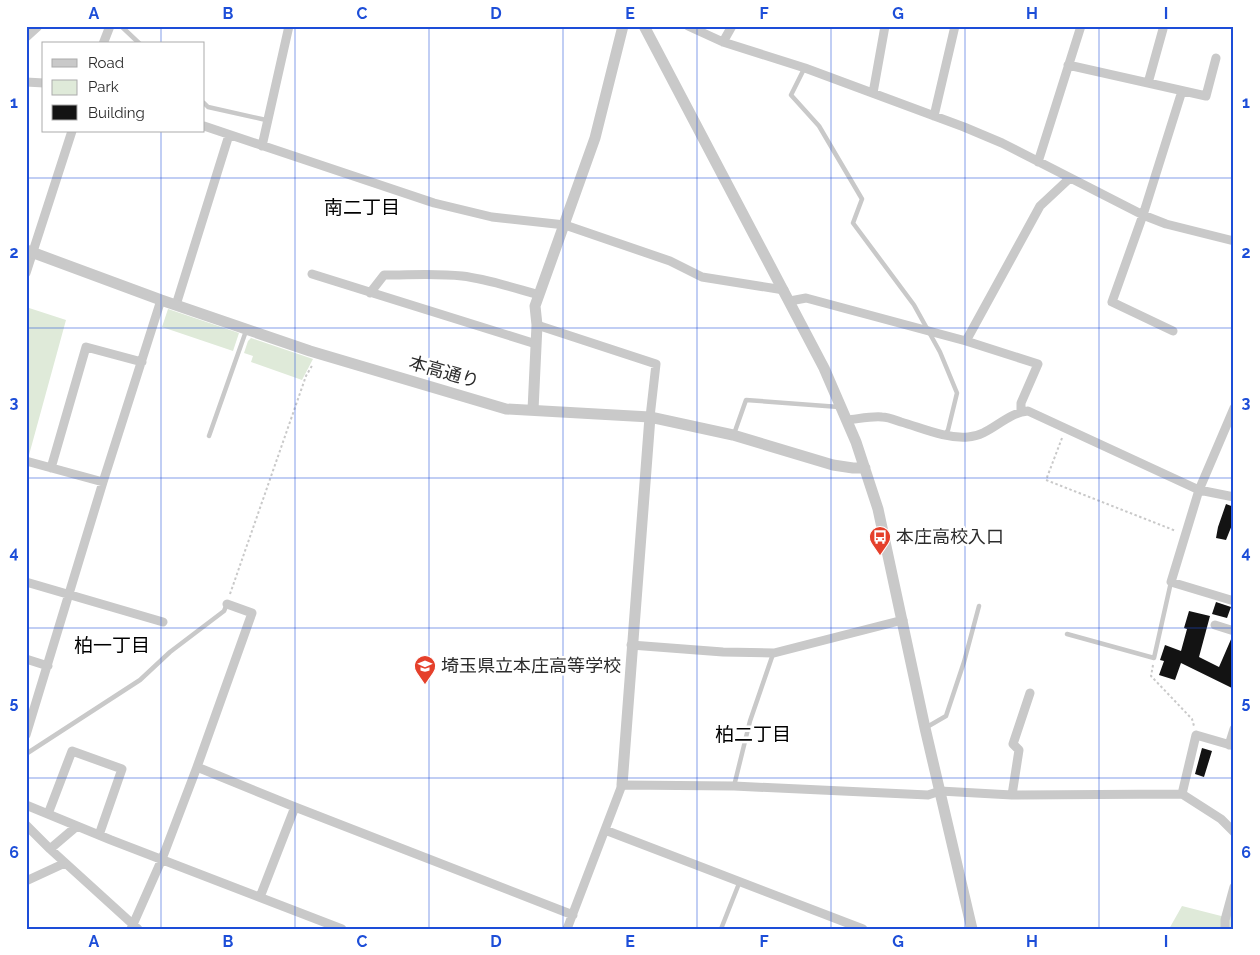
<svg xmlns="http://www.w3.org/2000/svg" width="1260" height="955" font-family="Raleway,'Noto Sans JP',sans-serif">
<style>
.green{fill:#dfead9}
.building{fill:#131313}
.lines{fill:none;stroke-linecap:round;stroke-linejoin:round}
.path{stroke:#c9c9c9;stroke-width:2;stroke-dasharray:2.5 2.5;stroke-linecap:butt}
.service{stroke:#c9c9c9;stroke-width:4.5}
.minor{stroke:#c9c9c9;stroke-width:9}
.tertiary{stroke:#c9c9c9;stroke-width:11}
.grid{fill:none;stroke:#1d4ed8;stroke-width:1;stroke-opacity:0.55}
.labels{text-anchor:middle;stroke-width:5;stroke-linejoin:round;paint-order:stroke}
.street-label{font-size:18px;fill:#2c2c2c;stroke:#fff}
.poi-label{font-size:18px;fill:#2c2c2c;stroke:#fff;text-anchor:start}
.neighbourhood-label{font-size:19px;fill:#000;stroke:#fff}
.neatline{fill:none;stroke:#1d4ed8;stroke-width:2}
.grid-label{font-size:16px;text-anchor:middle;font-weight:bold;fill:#1d4ed8}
</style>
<rect width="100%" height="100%" fill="#fff"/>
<!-- green -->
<path class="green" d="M26 307 66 320 29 455 26 454Z
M168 309 239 333 233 351 162 327Z
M251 338 313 359 302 380 251 362 253 356 244 353 248 341Z
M1234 900V929H1169L1182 906 1229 918Z"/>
<!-- building -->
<path class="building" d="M1226 504 1234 507V520L1226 540 1216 538 1218 527Z
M1216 602 1231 607 1227 618 1212 614Z
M1189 611 1210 616 1199 657 1219 667 1232 637H1234V689L1181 663 1175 680 1159 675 1164 661 1160 660 1165 645 1181 651 1187 629 1184 628Z
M1202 748 1212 751 1204 777 1195 774Z"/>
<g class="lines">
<!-- path -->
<path class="path" d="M1062 438 1046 480 1176 531
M230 594 306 376 313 364
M1153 665 1151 676 1192 719 1194 726"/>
<!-- service -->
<path class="service" d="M121 26 140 44
M804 69 791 95 819 126 862 199 853 223 914 305 940 352 957 393 948 430 945 435
M204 103 208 107 266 120
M734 434 746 400 839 407
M209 436 246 331
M1067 634 1154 658 1171 582
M927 727 946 716 964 662 979 606
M26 754 140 680 170 652 224 611 227 604
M734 786 750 721 773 654
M721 929 740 881"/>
<!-- minor -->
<path class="minor" d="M688 26 723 42 805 68 964 127 1002 143 1143 215 1166 224 1234 241
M723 42 732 26
M103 44 110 26
M1068 65 1206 96 1216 58
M26 82 44 83
M1148 83 1163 29
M873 93 885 26
M934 116 955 26
M204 126 434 203 492 217 565 225 670 261 702 277 784 290
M262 146 289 26
M1038 162 1081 26
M26 273 72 131
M312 274 536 344
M370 293 384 275C410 275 437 273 462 276 488 279 514 288 539 295
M790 301 806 298 966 341 1040 206 1070 178
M176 305 229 135
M537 325 656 364 650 417
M1173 331 1112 302 1143 215 1182 91
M966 341 1038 364 1021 403V411
M1234 408 1199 490 1171 582 1234 601
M847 420C858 419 871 416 882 417 888 417 895 420 901 422 922 428 946 439 968 437 990 436 1005 413 1028 411L1199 490 1234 497
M26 461 103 482
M51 468 86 347 142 362
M26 582 163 622
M1215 625 1234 631
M631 645 723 652 774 653 903 620
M26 659 48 666
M26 735 103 482 161 300
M1229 745 1234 729
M197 767 252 613 227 604
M1182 794 1196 735 1234 746
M1012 795 1019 750 1013 744 1030 693
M26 805 111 840 342 929
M48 814 72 751 122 769 99 835
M26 825 50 849 138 929
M605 830 863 929
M50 849 77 826
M26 881 65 863
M260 897 295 807
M131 929 162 859 197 767 295 807 573 915
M567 929 622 785 734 786 928 795 940 791 1012 795 1182 794 1221 819 1234 832
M1225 929V920L1234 887"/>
<!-- tertiary -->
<path class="tertiary" d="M644 26 824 368 856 442 878 509 925 728 972 929
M26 36 37 26
M26 250 161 300 310 351 506 409 650 417 733 435 833 465 853 468H865
M533 410 537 325 535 306 595 138 623 26
M622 785 650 417"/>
</g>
<!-- grid -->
<path class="grid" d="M161 26V44M295 26V929M429 26V929M563 26V929M697 26V929M831 26V929M965 26V929M1099 26V929M161 131V929M26 178H1234M26 328H1234M26 478H1234M26 628H1234M26 778H1234"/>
<!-- icons -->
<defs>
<g id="bus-pin" transform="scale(1.125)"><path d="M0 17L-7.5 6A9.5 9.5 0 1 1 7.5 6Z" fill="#e5402b" stroke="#fff"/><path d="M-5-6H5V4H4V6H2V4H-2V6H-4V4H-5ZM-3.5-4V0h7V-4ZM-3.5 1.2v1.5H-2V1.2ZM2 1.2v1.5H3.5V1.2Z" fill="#fff"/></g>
<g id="school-pin" transform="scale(1.125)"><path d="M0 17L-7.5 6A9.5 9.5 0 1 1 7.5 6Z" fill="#e5402b" stroke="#fff"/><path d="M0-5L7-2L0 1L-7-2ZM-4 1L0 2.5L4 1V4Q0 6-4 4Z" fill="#fff"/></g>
</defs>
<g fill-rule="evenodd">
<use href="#bus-pin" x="880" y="537"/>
<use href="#school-pin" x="425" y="666"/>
</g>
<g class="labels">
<!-- street labels -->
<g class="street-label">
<text transform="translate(444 372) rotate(16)" y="6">本高通り</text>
</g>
<!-- poi labels -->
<g class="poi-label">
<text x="896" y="543">本庄高校入口</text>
<text x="441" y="672">埼玉県立本庄高等学校</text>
</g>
<!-- neighbourhood labels -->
<g class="neighbourhood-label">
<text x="362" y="214">南二丁目</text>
<text x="112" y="652">柏一丁目</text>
<text x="753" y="741">柏二丁目</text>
</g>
</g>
<!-- border -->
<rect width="1260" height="955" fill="none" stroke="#ffffff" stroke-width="55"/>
<!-- legend -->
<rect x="42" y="42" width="162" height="90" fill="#ffffff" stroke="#ababab"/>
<rect x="52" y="59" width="25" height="8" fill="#c9c9c9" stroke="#ababab"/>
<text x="88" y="68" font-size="15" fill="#2c2c2c">Road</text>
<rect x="52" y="80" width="25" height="15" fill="#dfead9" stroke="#ababab"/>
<text x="88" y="92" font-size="15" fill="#2c2c2c">Park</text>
<rect x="52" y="105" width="25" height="15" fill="#131313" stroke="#ababab"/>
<text x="88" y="118" font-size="15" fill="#2c2c2c">Building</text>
<rect x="28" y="28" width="1204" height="900" class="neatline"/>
<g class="grid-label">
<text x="94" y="19">A</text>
<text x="228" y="19">B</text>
<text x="362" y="19">C</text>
<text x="496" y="19">D</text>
<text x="630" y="19">E</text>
<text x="764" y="19">F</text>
<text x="898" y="19">G</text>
<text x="1032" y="19">H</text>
<text x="1166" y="19">I</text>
<text x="14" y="108">1</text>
<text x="1246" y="108">1</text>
<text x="14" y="258">2</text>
<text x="1246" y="258">2</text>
<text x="14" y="408">3</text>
<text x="1246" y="408">3</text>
<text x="14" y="558">4</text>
<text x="1246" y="558">4</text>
<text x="14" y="708">5</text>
<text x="1246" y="708">5</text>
<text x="14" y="858">6</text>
<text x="1246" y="858">6</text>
<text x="94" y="947">A</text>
<text x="228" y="947">B</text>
<text x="362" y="947">C</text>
<text x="496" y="947">D</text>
<text x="630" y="947">E</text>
<text x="764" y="947">F</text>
<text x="898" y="947">G</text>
<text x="1032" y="947">H</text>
<text x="1166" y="947">I</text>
</g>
</svg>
